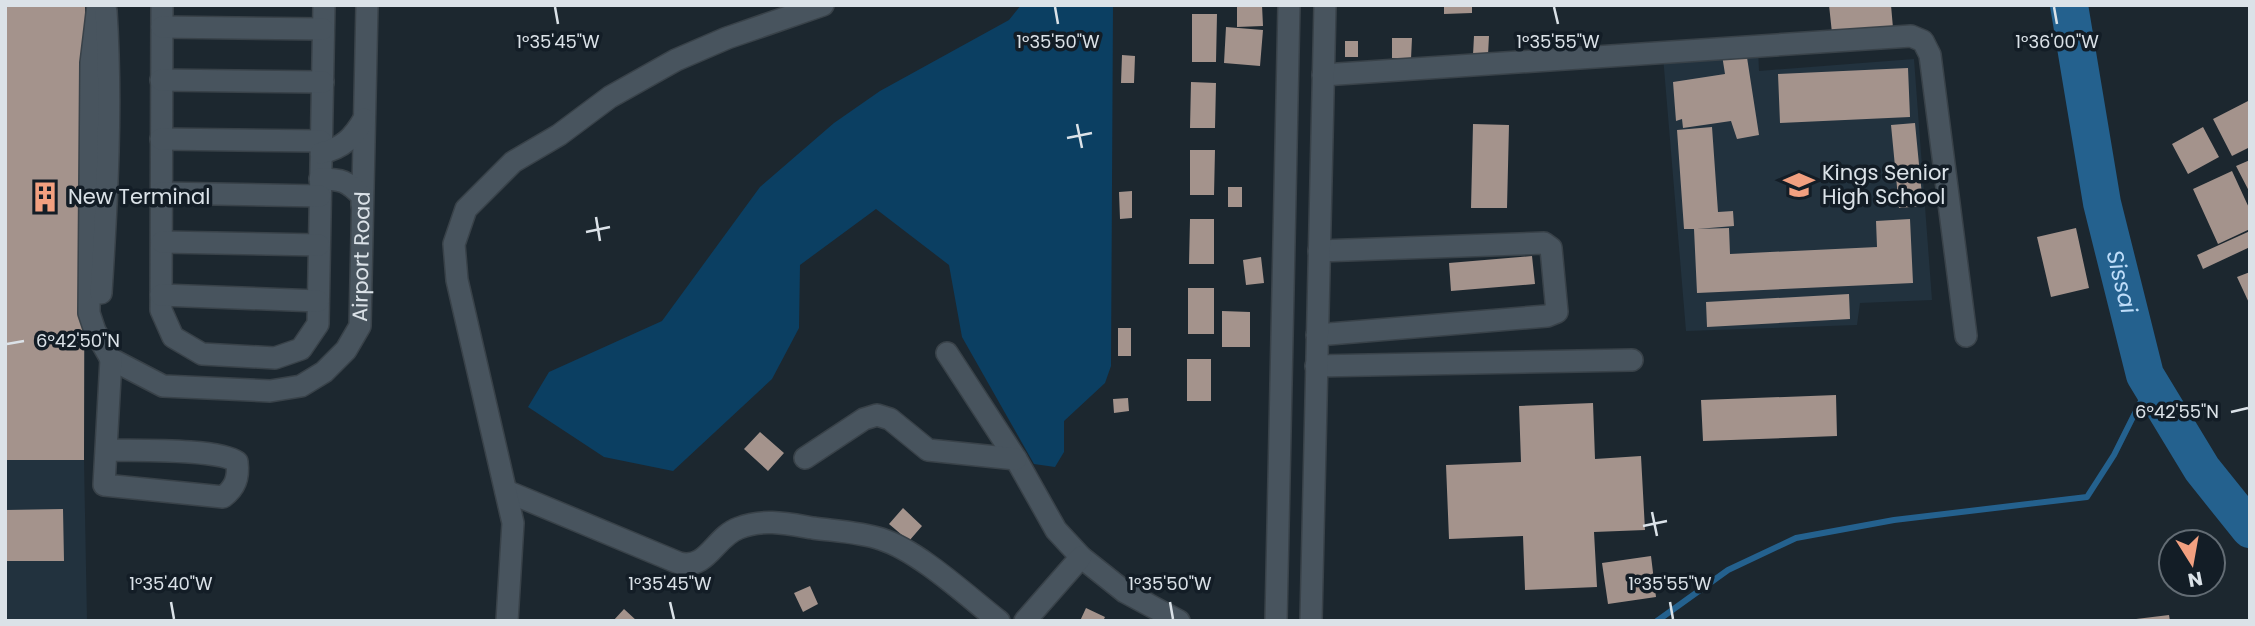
<svg xmlns="http://www.w3.org/2000/svg" width="2255" height="626" font-family="Poppins,sans-serif">
<style>
.built{fill:#22323e}
.green{fill:#0b3f62}
.lines{fill:none;stroke-linecap:round;stroke-linejoin:round}
.stream{stroke:#24618e;stroke-width:6}
.river{stroke:#24618e;stroke-width:38}
.building{fill:#a4938c}
.minor-casing{stroke:#394249;stroke-width:24}
.minor{stroke:#48545e;stroke-width:21}
.ticks{fill:none;stroke:#dbe2e8;stroke-width:2.5}
.labels{text-anchor:middle;stroke-width:7;stroke-linejoin:round;paint-order:stroke}
.poi-label{font-size:21px;fill:#dbe2e8;stroke:#131d26;text-anchor:start}
.street-label{font-size:21px;fill:#dbe2e8;stroke:#131d26}
.water-label{font-size:23px;font-style:italic;fill:#beddf9;stroke:#131d26}
.ticks-label{font-size:18px;text-anchor:middle;fill:#dbe2e8;stroke:#131d26;stroke-width:7;stroke-linejoin:round;paint-order:stroke}
</style>
<rect width="100%" height="100%" fill="#1c272f"/>
<!-- built -->
<path class="built" d="M5 5H85L84 460 87 621H5Z
M1758 48 1759 71 1914 59 1932 300 1860 303 1857 325 1686 331 1663 56Z"/>
<!-- green -->
<path class="green" d="M1021 5H1113L1111 366 1105 383 1064 421V452L1055 467 1034 464 962 337 949 265 876 209 800 265 799 328 772 379 673 471 604 457 528 407 549 372 662 321 760 187 834 123 880 91 1009 20Z"/>
<g class="lines">
<!-- stream -->
<path class="stream" d="M1657 621 1728 570 1796 538 1894 520 2087 497 2114 455 2150 383"/>
<!-- river -->
<path class="river" id="s1" d="M2069 5 2102 203 2145 375 2202 469 2250 529"/>
</g>
<!-- building -->
<path class="building" d="M5 5H85L84 460H5Z
M1237 5H1262L1263 26 1237 27Z
M1444 5H1472V13L1444 14Z
M1829 5H1891L1893 28 1832 33Z
M1192 14H1217L1216 62H1192Z
M1226 27 1263 30 1260 66 1224 63Z
M1474 36H1489L1488 55H1473Z
M1392 38H1412L1411 59 1392 58Z
M1345 41H1358V57H1345Z
M1746 51 1759 135 1737 139 1731 121 1683 128 1682 119 1676 121 1673 82 1725 74 1722 55Z
M1122 55 1135 56 1134 83H1121Z
M1908 68 1910 117 1780 123 1778 74Z
M1191 82 1216 83 1215 128H1190Z
M2250 100V147L2232 156 2213 119Z
M1915 123 1923 206 1899 208 1891 125Z
M1473 124 1509 125 1507 208H1471Z
M1712 127 1718 212 1733 211 1734 226 1697 229 1729 228 1730 254 1877 247 1876 221 1910 219 1913 283 1697 293 1694 229H1684L1677 130Z
M2203 127 2219 157 2188 174 2172 144Z
M1190 150H1215L1214 195H1190Z
M2250 160V193L2236 166Z
M2232 171 2250 210V229L2218 244 2193 189Z
M1228 187H1242V207H1228Z
M1132 191V218L1120 219 1119 192Z
M1190 219H1214V264H1189Z
M2076 228 2089 288 2051 297 2037 237Z
M2250 231V247L2203 269 2197 255Z
M1532 256 1535 284 1451 291 1449 263Z
M1261 257 1264 283 1246 285 1243 260Z
M2250 272V305L2237 277Z
M1188 288H1214V334H1188Z
M1849 294 1850 319 1707 327 1706 302Z
M1222 311 1250 312V347H1222Z
M1118 328H1131V356H1118Z
M1187 359H1211V401H1187Z
M1836 395 1837 436 1703 441 1701 400Z
M1128 398 1129 411 1114 413 1113 399Z
M1593 403 1595 459 1641 456 1645 530 1594 532 1597 587 1525 590 1523 536 1449 539 1446 465 1521 462 1519 406Z
M760 432 784 453 768 471 744 449Z
M903 508 922 526 909 541 889 524Z
M63 509 64 561H5V510Z
M1651 556 1656 597 1608 604 1602 563Z
M810 586 818 604 803 612 794 593Z
M1086 608 1105 617 1103 621H1080Z
M624 609 637 621H613Z
M2169 615 2170 621H2137L2136 619Z"/>
<g class="lines">
<!-- minor casing -->
<g class="minor-casing">
<g id="minor">
<path id="s2" d="M98 5 91 63 89 313 95 331 111 359 163 386 270 391 301 386 324 372 346 350 360 326 367 5"/>
<path d="M162 5 161 310 173 337 202 354 275 358 301 349 318 324 324 5"/>
<path d="M162 27 323 29"/>
<path d="M1323 75 1911 36 1923 41 1930 55 1966 336"/>
<path d="M161 80 323 82"/>
<path d="M161 139 321 141"/>
<path d="M321 153C343 148 353 138 364 119"/>
<path d="M320 179C342 179 347 181 362 196V205"/>
<path d="M161 193 320 196"/>
<path d="M162 242 319 245"/>
<path d="M101 293C107 199 112 105 106 11"/>
<path d="M161 295 318 301"/>
<path d="M1317 335 1547 316 1557 312 1551 248 1544 243 1319 251"/>
<path d="M947 353 1016 459 1056 530 1081 557 1125 592 1179 621"/>
<path d="M1316 366 1632 360"/>
<path d="M106 450C133 451 218 448 237 462 239 478 235 488 223 497L104 485 111 359"/>
<path d="M805 458 864 419 877 415 890 419 928 450 1016 459"/>
<path d="M506 491 679 563C708 570 714 537 739 528 763 518 789 524 813 528 835 531 860 532 881 539 919 551 967 596 999 621"/>
<path d="M507 621 513 523 457 280 454 244 466 209 513 162 559 135 610 97 676 60 727 38 823 5"/>
<path d="M1025 621 1081 557"/>
<path d="M1276 621 1289 5"/>
<path d="M1311 621 1325 5"/>
</g>
</g>
<!-- minor -->
<use href="#minor" class="minor"/>
</g>
<!-- ticks -->
<path class="ticks" d="M555 7 558 24M1055 7 1058 24M1554 7 1558 24M2054 7 2057 24M1077 124 1082 148M1067 138 1092 133M596 217 600 241M586 232 610 227M7 344 24 341M2231 412 2248 408M1652 512 1657 536M1643 526 1667 521M171 602 174 619M670 602 674 619M1170 602 1173 619M1670 602 1673 619"/>
<!-- icons -->
<defs>
<g id="school-bare" transform="scale(2.415)"><path d="M0-5L7-2L0 1L-7-2ZM-4 1L0 2.5L4 1V4Q0 6-4 4Z" fill="#f2a080" stroke="#131d26" stroke-width="2.5" paint-order="stroke"/></g>
<g id="building-bare" transform="scale(2.415)"><path d="M-4-6H4V6H1V3H-1V6H-4ZM-2.5-4.3h1.7v1.8h-1.7ZM.8-4.3h1.7v1.8H.8ZM-2.5-1h1.7V.8h-1.7ZM.8-1h1.7V.8H.8Z" fill="#f2a080" stroke="#131d26" stroke-width="2.5" paint-order="stroke"/></g>
</defs>
<g fill-rule="evenodd">
<use href="#school-bare" x="1799" y="185"/>
<use href="#building-bare" x="45" y="197"/>
</g>
<g class="labels">
<!-- poi labels -->
<g class="poi-label">
<text x="1822" y="180">Kings Senior<tspan x="1822" dy="24">High School</tspan></text>
<text x="68" y="204">New Terminal</text>
</g>
<!-- street labels -->
<g class="street-label">
<text dy="7" stroke="none"><textPath href="#s2" startOffset="712">Airport Road</textPath></text>
</g>
<!-- water labels -->
<g class="water-label">
<text dy="8" stroke="none"><textPath href="#s1" startOffset="282">Sissai</textPath></text>
</g>
</g>
<g class="ticks-label">
<text x="558" y="48">1°35'45"W</text>
<text x="1058" y="48">1°35'50"W</text>
<text x="1558" y="48">1°35'55"W</text>
<text x="2057" y="48">1°36'00"W</text>
<text x="78" y="347">6°42'50"N</text>
<text x="2177" y="418">6°42'55"N</text>
<text x="171" y="590">1°35'40"W</text>
<text x="670" y="590">1°35'45"W</text>
<text x="1170" y="590">1°35'50"W</text>
<text x="1670" y="590">1°35'55"W</text>
</g>
<!-- border -->
<rect width="2255" height="626" fill="none" stroke="#dbe2e8" stroke-width="14"/>
<!-- north arrow -->
<g transform="translate(2192 563) rotate(169)"><circle r="33" fill="#131d26" stroke="#636c74" stroke-width="2"/>
<path d="M0-5L12 26L0 18L-12 26Z" fill="#f2a080"/>
<text y="-10" font-size="19" font-weight="bold" text-anchor="middle" fill="#dbe2e8">N</text>
</g>
</svg>
